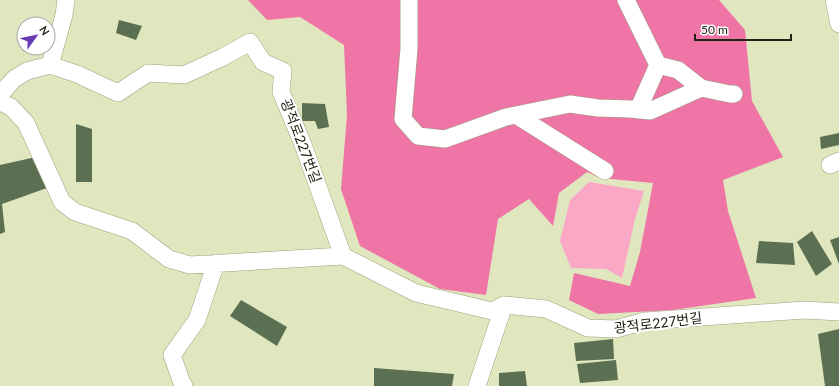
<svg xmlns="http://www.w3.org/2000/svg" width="839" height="386" font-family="Lato,'Noto Sans KR',sans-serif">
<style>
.green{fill:#faa8c6}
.forest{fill:#ee75a6}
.building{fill:#5b7052}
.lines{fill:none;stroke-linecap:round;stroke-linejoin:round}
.minor-casing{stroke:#9ba27c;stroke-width:18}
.minor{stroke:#fff;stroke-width:17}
.labels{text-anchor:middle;stroke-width:4;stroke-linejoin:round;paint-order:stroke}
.street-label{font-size:14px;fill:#212314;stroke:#fff}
</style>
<rect width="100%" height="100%" fill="#e0e7bf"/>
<!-- green -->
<path class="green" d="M589 182 644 191 635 219 622 278 606 269 571 268 560 241 570 200Z"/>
<!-- forest -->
<path class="forest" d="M248 0H719L745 30 752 101 783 157 723 180 728 211 756 298 673 310 598 314 569 300 574 273 630 286 640 252 653 183 600 178 587 172 559 193 553 226 529 199 498 219 486 295 440 289 360 246 341 189 347 115 344 45 300 17 267 20Z"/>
<!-- building -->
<path class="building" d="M119 20 142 26 136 40 116 33Z
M302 103 325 104 329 127 318 129 315 121H302Z
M76 124 92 129V182H76Z
M839 133V145L821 149 820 137Z
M36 157 47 188 2 204 5 232 0 234V165Z
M812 231 832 264 816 276 797 242Z
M839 237V264L830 240Z
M759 241 793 243 795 265 756 263Z
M241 300 287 327 277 346 230 316Z
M839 329V386H825L818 334Z
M613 339 614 359 576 361 574 343Z
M616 360 618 380 580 383 577 364Z
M374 368 454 374 452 386H374Z
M525 371 527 386H499V373Z"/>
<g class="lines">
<!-- minor casing -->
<g class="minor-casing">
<path id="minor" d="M409 0V49L403 119 418 136 445 139 506 117 570 104 598 108 630 109 650 111 701 88 730 94H734
M626 0 658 65 678 70 701 88
M834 0 839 24
M50 65 64 15 66 0
M0 95 14 79 27 71 50 65 77 74 118 93 148 73 184 75 223 57 250 42 263 62 283 71 281 92 302 142 343 256
M0 102 11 107 26 123 62 202 75 212 132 231 169 259 190 265 343 256 416 293 492 311 504 305 546 309 588 328 616 329 645 321 804 310 839 312
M638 110 658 65
M516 115 605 171
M830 165 839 161
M184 386 182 383 172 355 197 320 216 263
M477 386 504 305"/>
</g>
<!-- minor -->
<use href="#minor" class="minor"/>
</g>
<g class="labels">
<!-- street labels -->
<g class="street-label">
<text transform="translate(301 141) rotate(69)" y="5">광적로227번길</text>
<text transform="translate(658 323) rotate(-7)" y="5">광적로227번길</text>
</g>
</g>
<!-- north arrow -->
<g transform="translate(36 36) rotate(57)"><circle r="19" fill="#ffffff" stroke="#a6a7a1"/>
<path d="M0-3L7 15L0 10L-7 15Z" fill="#683bb2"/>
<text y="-6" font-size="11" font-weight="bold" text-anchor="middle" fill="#212314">N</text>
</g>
<!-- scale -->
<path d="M695 34v6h96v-6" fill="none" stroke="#212314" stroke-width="2"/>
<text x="701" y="34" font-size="12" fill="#212314" stroke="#ffffff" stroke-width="3" paint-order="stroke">50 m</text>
</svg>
